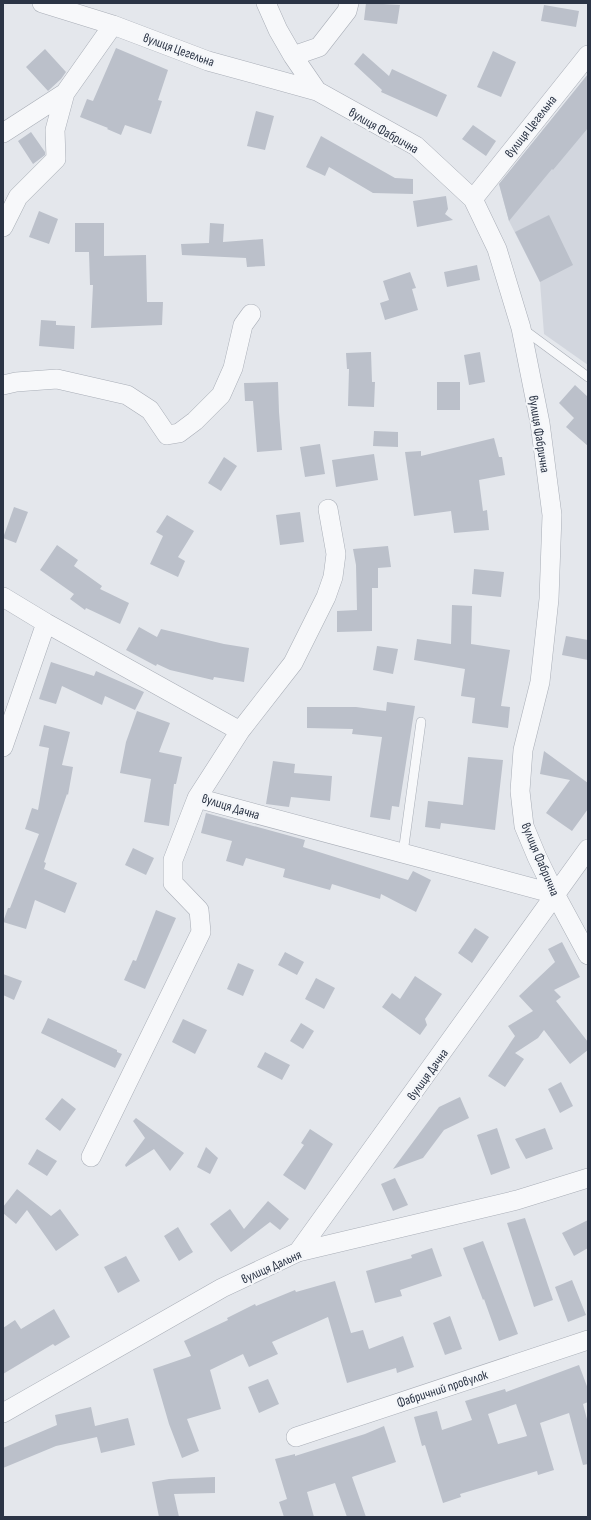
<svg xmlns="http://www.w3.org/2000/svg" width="591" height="1520" font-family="'Sofia Sans Condensed',sans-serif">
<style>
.built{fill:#d2d6de}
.building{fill:#bbc0ca;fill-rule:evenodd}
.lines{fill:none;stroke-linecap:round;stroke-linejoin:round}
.service-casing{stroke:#a9aeb7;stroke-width:10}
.minor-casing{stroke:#a9aeb7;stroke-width:20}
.service{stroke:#f7f8fa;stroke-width:9}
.minor{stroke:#f7f8fa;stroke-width:19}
.labels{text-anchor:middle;stroke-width:4;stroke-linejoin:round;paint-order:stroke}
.street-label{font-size:13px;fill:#2b3445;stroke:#f4f6f9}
</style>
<rect width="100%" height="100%" fill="#e4e7ec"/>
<!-- built -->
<path class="built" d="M588 76V365L544 334 540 282 509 221 499 184Z"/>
<!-- building -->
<path class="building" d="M366 3 400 5 397 24 364 20Z
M544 5 579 11 576 27 541 21Z
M116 48 168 70 158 100 162 101 151 134 125 125 121 135 107 129 108 128 80 117 87 99 93 101Z
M45 49 66 72 61 79 48 91 26 67Z
M493 51 516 62 501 97 477 87Z
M363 53 389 76 392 69 447 95 437 117 381 92 382 90 354 64Z
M588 74V128L553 170 552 169 509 221 499 184Z
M256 111 274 116 265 150 247 146Z
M473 125 496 141 486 156 462 139Z
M31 132 45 152V155L33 164 18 141Z
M321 136 395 178 413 179V194L373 193 329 167 325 176 306 167Z
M446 196 448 209 445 214 453 220 417 227 413 201Z
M39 211 58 219 49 244 29 237Z
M549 215 573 265 540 282 515 232Z
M75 223H104V256L146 255 147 302H163L162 325 91 328 93 285H90L89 252H75Z
M210 223 224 224 223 242 263 239 265 266 247 267 246 258 182 255 181 244 209 243Z
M477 265 480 280 447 287 444 272Z
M410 272 416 288 412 289 418 310 385 320 380 303 389 300 383 281Z
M41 320 56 321V325L75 326 74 349 39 346Z
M371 352 372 382H375L374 407 348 406 349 369H347L346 353Z
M480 352 485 382 469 385 464 355Z
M278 382 279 412 282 450 257 452 253 401H245L244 383Z
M437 382H460V410H437Z
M575 385 588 397V446L566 427 574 418 559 403Z
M374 431 398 432V447L373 446Z
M494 438 499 457H502L505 475 479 480 483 511 487 510 489 530 454 533 451 511 414 516 405 452 421 451V456Z
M320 444 325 474 305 477 300 447Z
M374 454 378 480 336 487 332 460Z
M224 457 237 466 221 491 208 483Z
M14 507 28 512 16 543 3 538Z
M300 512 304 542 280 545 276 515Z
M167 515 194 531 178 557 185 561 178 577 150 564 163 536 156 532Z
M57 545 78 560 74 566 102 586 100 589 129 603 120 624 86 608 85 610 70 599 74 594 40 570Z
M388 546 391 567 378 568V588H372V631L337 632V611L357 610 356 565 353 549Z
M474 569 504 572 501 597 472 594Z
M452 605 472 606 471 644 510 650 501 706 510 707 508 728 472 723 475 698 461 696 465 669 414 660 417 639 451 644Z
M139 627 157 637 161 629 224 644 249 648 244 682 214 677 213 680 170 670 157 664 156 666 126 650Z
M566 636 588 640V660L562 655Z
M377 646 398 649 393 674 373 670Z
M51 662 94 676 96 671 144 692 135 710 105 696 102 705 62 686 56 704 39 699Z
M387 702 415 706 399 807 392 806 390 820 370 817 382 737 352 734 353 729 307 728V707H356L386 711Z
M137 711 170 723 159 752 182 757 176 784H174L169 826 144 822 151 779 120 773 126 742Z
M44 725 70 732 62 765 73 767 68 795 67 794 44 862 46 863 44 869 77 883 65 913 35 900 26 929 3 922 8 908H10L39 834 25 829 32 808 38 810 49 748 39 746Z
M544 751 588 783V809L572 831 546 813 570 780 540 774Z
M468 757 503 760 495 830 441 823 440 829 425 827 428 801 463 805Z
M273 761 295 764 294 773 332 776 330 801 291 797 289 807 266 804Z
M206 813 305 840 303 847 408 880 413 871 431 880 416 912 381 894 380 899 332 884 330 890 283 877 285 869 246 858 243 866 226 861 232 841 201 833Z
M133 848 154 858 146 875 125 865Z
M156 910 176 918 145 989 124 980 133 960 136 961Z
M475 928 489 937 472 963 458 953Z
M562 942 580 977 554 990 561 997 556 1001 588 1042V1050L570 1064 544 1030 538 1038 515 1053 524 1059 505 1087 488 1076 515 1036 508 1026 533 1011 519 996 555 962 548 949Z
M285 952 304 962 297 975 278 965Z
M238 963 254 970 243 996 227 989Z
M3 974 22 981 14 1000 3 995Z
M415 976 442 994 425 1019 427 1025 420 1035 382 1007 392 993 400 999Z
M316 978 335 988 324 1009 305 999Z
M48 1018 117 1050V1052L122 1054 115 1068 41 1033Z
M183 1019 207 1030 195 1054 172 1042Z
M301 1023 314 1031 303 1049 290 1041Z
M265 1052 290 1065 282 1080 257 1067Z
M561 1082 573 1106 560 1113 548 1089Z
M460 1097 469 1118 444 1130 423 1158 393 1169 439 1107Z
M62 1098 76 1109 60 1131 45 1119Z
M136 1118 184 1153 170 1171 154 1149 126 1167 125 1165 145 1138 133 1121Z
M497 1128 510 1168 491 1175 477 1135Z
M545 1128 553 1149 526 1159 515 1139Z
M310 1129 333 1144 305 1190 283 1175 304 1145 301 1143Z
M206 1147 218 1158 210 1174 197 1167Z
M37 1149 57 1161 47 1176 28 1164Z
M395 1178 408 1205 393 1211 381 1184Z
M17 1189 51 1216 60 1209 79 1235 56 1251 27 1210 16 1224 3 1213V1207Z
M268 1201 289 1219 280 1230 270 1222 231 1252 210 1224 230 1209 244 1229Z
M525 1218 553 1300 534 1307 507 1223Z
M588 1220V1248L574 1256 562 1233Z
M178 1227 193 1252 179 1261 164 1236Z
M483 1241 518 1334 499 1341 484 1299 483 1300 463 1248Z
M432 1248 442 1276 400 1290 402 1296 375 1303 366 1271 412 1258 411 1255Z
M126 1256 140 1281 118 1293 104 1267Z
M572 1280 586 1315 568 1322 555 1287Z
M335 1281 351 1333 363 1330 369 1349 403 1336 414 1367 397 1373 396 1368 347 1383 328 1317 272 1342 278 1354 249 1367 243 1354 210 1370 221 1409 187 1419 199 1451 182 1458 169 1424 153 1369 191 1356 184 1341 228 1320 227 1318 255 1304 256 1306 295 1290 296 1292Z
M54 1309 70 1337 55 1346 53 1344 3 1374V1328L15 1320 21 1329Z
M450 1316 462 1349 445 1355 433 1323Z
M579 1365 588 1389V1402L583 1404 588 1423V1464L583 1465 569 1413 540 1423 554 1470 538 1475 537 1471 460 1494 461 1497 443 1503 425 1445 422 1446 414 1417 437 1411 442 1430 472 1420 465 1401 505 1389 506 1392ZM516 1404 527 1436 498 1444 488 1414Z
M268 1379 279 1404 259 1413 248 1387Z
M91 1407 95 1426 128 1418 135 1445 101 1453 97 1437 56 1446 3 1468V1448L57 1425 55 1415Z
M384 1426 396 1462 352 1477 366 1517H347L335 1483 307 1492 314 1517H284L279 1502 287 1499 275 1459 295 1454V1456L365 1434Z
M215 1477V1493L174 1494 179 1517H159L152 1482 169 1479Z"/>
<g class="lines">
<!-- service casing -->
<g class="service-casing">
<path id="service" d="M523 329 588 377
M403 853 421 722"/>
</g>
<!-- minor casing -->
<g class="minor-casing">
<path id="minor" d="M42 3 113 25 208 61 317 91
M266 3 278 30 293 56 317 91 416 146 473 199 497 249 521 328 540 423 552 515 549 599 540 682 523 750 520 791 524 826 537 857 555 894 588 955
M293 56 319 47 347 11 349 3
M3 133 65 93 113 25
M473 199 588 55
M3 227 18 197 56 159 55 130 65 93
M3 385 16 382 57 379 127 395 150 410 167 435 179 433 195 421 221 395 233 368 243 325 251 314
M3 597 46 623 240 731 197 798 555 894
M240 731 293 663 326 597 333 577 336 554 328 509
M3 747 46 623
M91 1157 201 932 199 910 173 883V860L197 798
M298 1252 588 849
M3 1413 222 1288 298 1252 517 1200 588 1178
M296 1437 588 1340"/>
</g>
<!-- service -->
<use href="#service" class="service"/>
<!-- minor -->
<use href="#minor" class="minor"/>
</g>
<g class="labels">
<!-- street labels -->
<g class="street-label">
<text transform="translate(179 49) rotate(20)" y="5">вулиця Цегельна</text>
<text transform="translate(530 126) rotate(-52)" y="5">вулиця Цегельна</text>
<text transform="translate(384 130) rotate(30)" y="5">вулиця Фабрична</text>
<text transform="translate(540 434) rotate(81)" y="5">вулиця Фабрична</text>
<text transform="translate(231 806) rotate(17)" y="5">вулиця Дачна</text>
<text transform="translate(541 859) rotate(67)" y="5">вулиця Фабрична</text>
<text transform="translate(427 1074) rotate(-54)" y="5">вулиця Дачна</text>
<text transform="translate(271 1266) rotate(-24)" y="5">вулиця Дальня</text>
<text transform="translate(442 1388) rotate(-18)" y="5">Фабричний провулок</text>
</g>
</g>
<!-- border -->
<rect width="591" height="1520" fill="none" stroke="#2b3445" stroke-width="8"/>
</svg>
